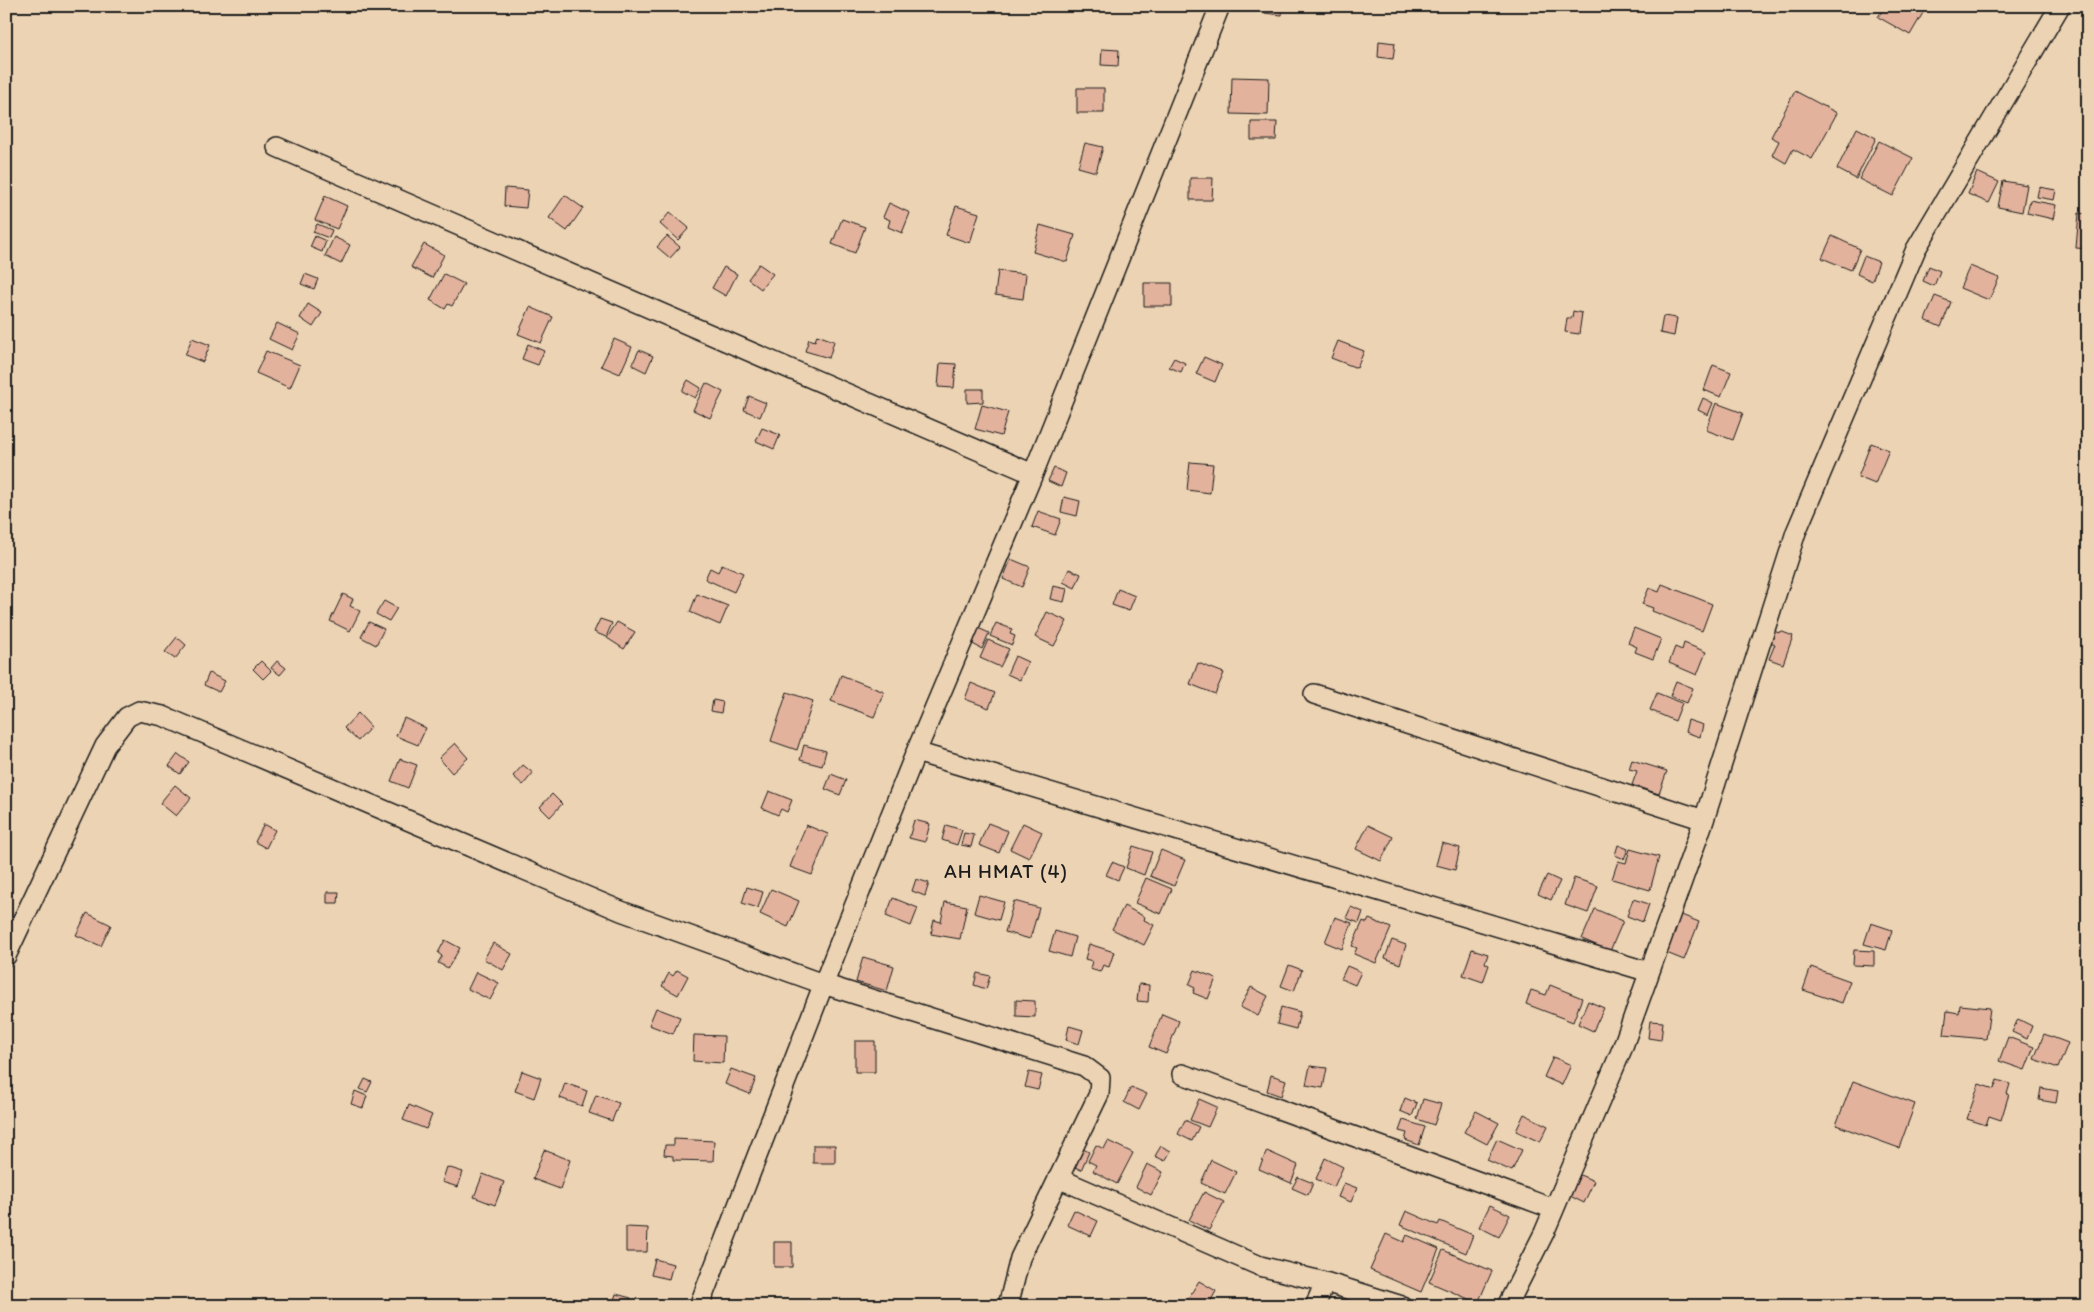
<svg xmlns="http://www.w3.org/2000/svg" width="2094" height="1312" font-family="Itim,sans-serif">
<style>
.building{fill:#e3b29d;stroke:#1c1c1c}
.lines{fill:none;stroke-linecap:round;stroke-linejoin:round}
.street-casing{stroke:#1c1c1c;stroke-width:22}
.street{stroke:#ecd3b3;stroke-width:19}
.labels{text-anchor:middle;stroke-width:4.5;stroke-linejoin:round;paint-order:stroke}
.quarter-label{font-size:20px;letter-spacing:1px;fill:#1c1c1c;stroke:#ecd3b3}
</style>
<rect width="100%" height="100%" fill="#ecd3b3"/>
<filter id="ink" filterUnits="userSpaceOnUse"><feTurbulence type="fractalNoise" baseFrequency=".02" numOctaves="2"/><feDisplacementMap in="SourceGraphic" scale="10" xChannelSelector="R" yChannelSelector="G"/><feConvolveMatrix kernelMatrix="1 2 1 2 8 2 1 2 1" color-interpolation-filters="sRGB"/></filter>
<g filter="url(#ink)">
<!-- building -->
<path class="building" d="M1264 6H1283L1282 15 1264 13Z
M1885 6H1927L1910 35 1878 17Z
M1379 41 1395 43 1393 59 1378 57Z
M1102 49 1119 50 1118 66 1101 65Z
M1232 77 1269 78 1268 115 1231 114Z
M1077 88H1104V113H1077Z
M1795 91 1837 113 1812 159 1793 149 1786 163 1772 155 1779 141 1771 137Z
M1251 122H1277L1276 140H1251Z
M1857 128 1876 138 1856 179 1837 169Z
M1879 141 1913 158 1893 196 1859 179Z
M1085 143 1103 147 1096 172 1078 167Z
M1977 172 1999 182 1989 203 1968 194Z
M1190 178H1213L1212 200H1190Z
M2003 181 2027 185 2022 212 1998 207Z
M2039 187 2056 190 2054 200 2037 197Z
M505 188 528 190 526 208 504 206Z
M565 195 583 208 567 231 549 218Z
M325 196 347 206 337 229 315 220Z
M2030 200 2056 205 2053 219 2027 213Z
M889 203 910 213 902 233 888 227 890 220 883 217Z
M956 206 979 213 970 243 946 235Z
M670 212 689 228 678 240 660 224Z
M2079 213 2088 214V249L2076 248Z
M842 219 865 227 855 253 832 244Z
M317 224 332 230 329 238 313 232Z
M1040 225 1075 235 1067 262 1033 252Z
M315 236 326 241 322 252 310 247Z
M667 236 680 247 670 258 657 247Z
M1832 236 1860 249 1851 270 1822 258Z
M334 237 350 245 341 264 325 256Z
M424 244 444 255 432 278 411 267Z
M1864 256 1879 262 1872 281 1857 274Z
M759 264 773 274 761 289 748 279Z
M1929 266 1940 271 1934 286 1923 281Z
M1970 266 1999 278 1989 300 1960 288Z
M724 267 737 274 726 296 712 288Z
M998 271 1026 274 1023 299 995 295Z
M305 274 318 279 314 289 301 284Z
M444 274 464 284 452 306 448 304 445 309 430 300Z
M1144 283H1172V306H1144Z
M1935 296 1951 302 1941 327 1925 320Z
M308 304 322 313 313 327 300 318Z
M530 307 553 317 541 343 518 334Z
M1573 311 1582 313 1579 334 1565 332 1567 318H1572Z
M1663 316 1677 318 1674 336 1660 333Z
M277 323 300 334 292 350 269 339Z
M817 335 834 341 829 358 805 351 809 339 815 341Z
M192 338 210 345 203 362 185 355Z
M614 339 632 347 620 374 601 366Z
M1338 341 1364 351 1357 368 1331 358Z
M528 344 544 351 538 365 522 359Z
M639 350 653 356 646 372 632 365Z
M266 351 300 365 290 388 256 373Z
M1204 357 1222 365 1215 382 1196 374Z
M1174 358 1185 363 1181 372 1169 367Z
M940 363 956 364 954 388 938 387Z
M1713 365 1731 372 1721 397 1704 390Z
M688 380 701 388 695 398 682 391Z
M706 383 723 392 710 418 693 410Z
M967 389H983V402L967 403Z
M749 396 766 403 760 417 744 410Z
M1703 398 1713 403 1708 415 1698 410Z
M1716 403 1743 413 1733 440 1706 430Z
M982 405 1008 412 1001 436 975 429Z
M762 428 780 435 774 449 756 441Z
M1871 443 1889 450 1875 484 1858 477Z
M1190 462 1213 464 1210 493 1187 490Z
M1054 468 1066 473 1061 487 1048 481Z
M1064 497 1080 501 1077 516 1061 512Z
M1038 511 1061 519 1055 535 1032 527Z
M1011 559 1030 567 1022 587 1003 579Z
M722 564 743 573 734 592 705 579 710 568 718 572Z
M1069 569 1081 574 1075 588 1063 582Z
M1662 584 1712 604 1702 631 1652 611 1653 608 1642 604 1649 588 1659 592Z
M1053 586 1067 589 1064 602 1050 599Z
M1118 589 1135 596 1129 611 1112 605Z
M343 594 353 599 350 606 360 611 350 631 330 621Z
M697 594 728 606 720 625 690 612Z
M384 601 397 608 389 621 376 614Z
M1047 612 1067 621 1054 646 1035 637Z
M600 619 612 623 606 637 594 632Z
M369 622 384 629 376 645 361 637Z
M617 622 635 632 624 649 607 638Z
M996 623 1012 629 1010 634 1015 636 1012 645 990 636Z
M976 627 989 633 982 649 969 642Z
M1634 628 1661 639 1653 659 1635 652 1637 647 1628 643Z
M1774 631 1779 633 1780 631 1793 636 1783 664 1769 659 1775 644 1770 642Z
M177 637 186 645 175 659 165 652Z
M988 640 1009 649 1000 667 980 658Z
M1684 643 1706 652 1697 675 1669 663 1675 647 1682 650Z
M1015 656 1028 662 1020 680 1007 674Z
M261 661 271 671 263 679 253 669Z
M277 661 286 668 280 675 271 668Z
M1198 663 1224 673 1215 694 1190 684Z
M209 673 225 681 219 692 204 685Z
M841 675 884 692 874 717 831 701Z
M1676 681 1693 688 1687 703 1670 696Z
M971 683 995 693 989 708 965 699Z
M787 692 813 701 797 750 771 741Z
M1657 693 1682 703 1675 721 1650 710Z
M713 700 723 702 721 713 711 711Z
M358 713 371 727 358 741 344 728Z
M404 718 426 728 418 745 396 736Z
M1688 720 1703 725 1700 737 1685 732Z
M455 743 468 758 452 773 439 758Z
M804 745 826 751 822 766 800 760Z
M178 754 189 762 180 774 169 766Z
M400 759 417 765 408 788 391 781Z
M1632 760 1667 771 1659 794 1632 785 1637 771 1629 769Z
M523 765 533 773 523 785 513 776Z
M831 774 846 780 840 795 825 789Z
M175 785 191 798 176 816 160 803Z
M769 791 792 800 787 812 781 809 778 815 762 808Z
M552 794 562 804 550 817 540 807Z
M914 820 930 824 925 842 909 838Z
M988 823 1008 831 999 853 979 845Z
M1023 823 1042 832 1029 858 1010 849Z
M264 824 275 830 266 848 255 842Z
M806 825 828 834 812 875 790 867Z
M946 825 962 830 957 845 942 840Z
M1368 825 1393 837 1381 861 1356 849Z
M964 833 974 835 971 847 961 845Z
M1442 843 1460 848 1455 870 1436 865Z
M1618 845 1628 849 1624 859 1615 855Z
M1133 846 1152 852 1144 875 1126 868Z
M1630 849 1659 857 1650 890 1612 879 1618 861 1626 863Z
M1161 850 1185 860 1174 886 1150 876Z
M1112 862 1124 867 1118 880 1106 875Z
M1547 875 1560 881 1551 900 1538 894Z
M1146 878 1172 889 1161 914 1135 903Z
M1574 878 1598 886 1588 913 1565 905Z
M916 879 929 883 925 896 912 891Z
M747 887 763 892 758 908 742 903Z
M771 889 799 901 788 927 760 914Z
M327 892H339L338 903H327Z
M979 895 1004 902 999 920 974 913Z
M893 898 918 908 911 926 886 916Z
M1633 899 1649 904 1643 922 1627 916Z
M1014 901 1039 908 1030 939 1005 932Z
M945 902 967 906 960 939 931 934 934 920 941 922Z
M1124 906 1145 917 1144 920 1154 925 1144 945 1112 929Z
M1351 907 1363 912 1359 923 1346 918Z
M1595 909 1623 921 1610 951 1582 939Z
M87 913 111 925 101 946 76 935Z
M1679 914 1699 922 1684 960 1664 952Z
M1335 917 1352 923 1342 949 1325 942Z
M1369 919 1391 928 1376 963 1354 954 1357 948 1352 946 1363 921 1367 923Z
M1871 923 1892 930 1886 950 1864 944Z
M1055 931 1075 937 1070 957 1049 951Z
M445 940 460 948 448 968 438 963 442 956 438 953Z
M1392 940 1406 945 1400 964 1385 958Z
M493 943 512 954 503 970 484 959Z
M1089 944 1114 952 1109 967 1103 965 1100 972 1090 969 1092 961 1085 959Z
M1472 949 1488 954 1485 963 1489 965 1483 982 1463 975Z
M1854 950 1874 951V966L1853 965Z
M863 957 894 966 887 991 856 982Z
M1289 965 1302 970 1294 991 1281 986Z
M1347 966 1361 972 1355 985 1341 979Z
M1811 967 1850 981 1842 1003 1803 990Z
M677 970 688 976 678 995 662 986 669 973 673 976Z
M1195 970 1216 978 1208 999 1193 993 1195 988 1189 985Z
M476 972 499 983 490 1000 468 989Z
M977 973 990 976 986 989 974 985Z
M1139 984 1149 985 1148 1002 1137 1001Z
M1550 985 1582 998 1573 1022 1526 1004 1531 990 1546 995Z
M1251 987 1268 996 1258 1016 1240 1007Z
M1016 1000 1035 1001V1017L1016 1016Z
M1588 1001 1604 1008 1593 1031 1578 1024Z
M1960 1005 1990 1008 1986 1039 1944 1035 1947 1011 1959 1013Z
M1281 1007 1300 1012 1296 1029 1277 1024Z
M656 1008 680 1017 673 1034 649 1025Z
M1162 1014 1179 1021 1166 1054 1149 1047Z
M2018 1019 2032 1026 2027 1039 2012 1032Z
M1650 1021 1663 1022 1661 1040 1648 1038Z
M1069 1026 1083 1030 1079 1044 1066 1040Z
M2044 1034 2068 1043 2058 1068 2034 1059Z
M694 1035 724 1036 723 1063 693 1061Z
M2008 1037 2034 1047 2025 1070 1999 1061Z
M855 1041H875V1072H855Z
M1553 1057 1571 1065 1562 1085 1544 1077Z
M1310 1066 1327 1068 1323 1088 1306 1085Z
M731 1069 756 1078 750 1094 725 1084Z
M522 1071 541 1078 534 1098 515 1091Z
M1029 1072 1042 1075 1038 1090 1025 1087Z
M1271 1075 1286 1080 1281 1096 1267 1091Z
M365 1079 372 1082 367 1092 360 1089Z
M1997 1080 2010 1084 2007 1094H2009L2001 1120 1989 1116 1986 1125 1967 1119 1979 1084 1994 1089Z
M1853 1081 1915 1104 1899 1148 1836 1125Z
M565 1083 587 1091 582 1106 560 1098Z
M1131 1087 1147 1094 1139 1110 1124 1102Z
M2041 1088 2058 1091 2056 1103 2039 1100Z
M355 1091 367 1096 363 1108 351 1104Z
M596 1095 619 1103 612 1121 589 1113Z
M1405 1098 1417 1103 1412 1116 1400 1111Z
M1199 1099 1217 1107 1208 1127 1190 1120Z
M1423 1099 1441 1104 1434 1125 1417 1119Z
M409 1105 432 1115 426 1129 403 1120Z
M1476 1111 1499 1123 1487 1144 1464 1132Z
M1524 1114 1548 1126 1540 1142 1516 1131Z
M1185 1120 1199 1127 1192 1141 1178 1134Z
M1403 1120 1425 1127 1419 1145 1405 1140 1407 1133 1399 1131Z
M674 1139 714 1141 713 1161 673 1160V1156L664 1155 665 1145H674Z
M1497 1139 1522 1150 1512 1171 1487 1160Z
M1108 1141 1133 1153 1117 1184 1093 1171 1096 1165 1088 1161 1096 1145 1104 1149Z
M1073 1144 1089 1152 1081 1170 1065 1162Z
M813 1145H835V1163H813Z
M1161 1146 1171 1151 1165 1161 1155 1156Z
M544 1150 570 1160 560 1189 533 1179Z
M1267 1151 1298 1165 1291 1183 1259 1169Z
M1325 1158 1343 1167 1334 1187 1316 1179Z
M1211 1160 1236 1172 1225 1194 1201 1183Z
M1147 1164 1163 1172 1151 1195 1136 1187Z
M447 1167 463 1172 458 1187 442 1182Z
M483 1174 504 1182 495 1205 474 1197Z
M1580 1175 1594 1181 1584 1203 1570 1196Z
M1298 1177 1313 1183 1308 1195 1292 1188Z
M1344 1183 1357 1188 1351 1202 1338 1197Z
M1204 1192 1224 1202 1209 1230 1189 1220Z
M1490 1205 1510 1215 1499 1237 1479 1227Z
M1074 1210 1098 1221 1091 1236 1067 1225Z
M1406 1211 1438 1225 1440 1221 1473 1235 1466 1253 1400 1225Z
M626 1227 648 1228 647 1252H626Z
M1386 1234 1404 1242 1407 1235 1439 1249 1421 1292 1370 1270Z
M774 1242H792V1267H774Z
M1443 1250 1492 1271 1478 1303 1429 1282Z
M655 1259 673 1264 669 1279 651 1275Z
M1199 1281 1216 1291 1208 1306H1197L1187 1300Z
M616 1294 631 1298 628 1306H612Z"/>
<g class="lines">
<!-- street casing -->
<g class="street-casing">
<path id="street" d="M277 147 1033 474
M1314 694 1704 820
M916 752 1649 972
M6 956 105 746 127 717 139 711 163 716 621 911 823 984 1084 1066 1100 1078 1099 1094 1020 1258 1008 1306
M1182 1074 1554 1209
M1058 1178 1260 1266 1325 1282 1402 1306
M699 1306 836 952 916 752 1033 474 1220 6
M1315 1306 1325 1282
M1507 1306 1544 1233 1622 1049 1704 820 1796 532 1916 249 2060 6"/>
</g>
<!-- street -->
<use href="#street" class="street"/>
</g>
</g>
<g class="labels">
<!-- quarter labels -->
<g class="quarter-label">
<text x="1006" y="878">AH HMAT (4)</text>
</g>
</g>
<!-- margin -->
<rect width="2094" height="1312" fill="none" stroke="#ecd3b3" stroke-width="25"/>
<rect x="12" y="12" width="2069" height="1287" fill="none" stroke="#1c1c1c" stroke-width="2" filter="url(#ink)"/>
</svg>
